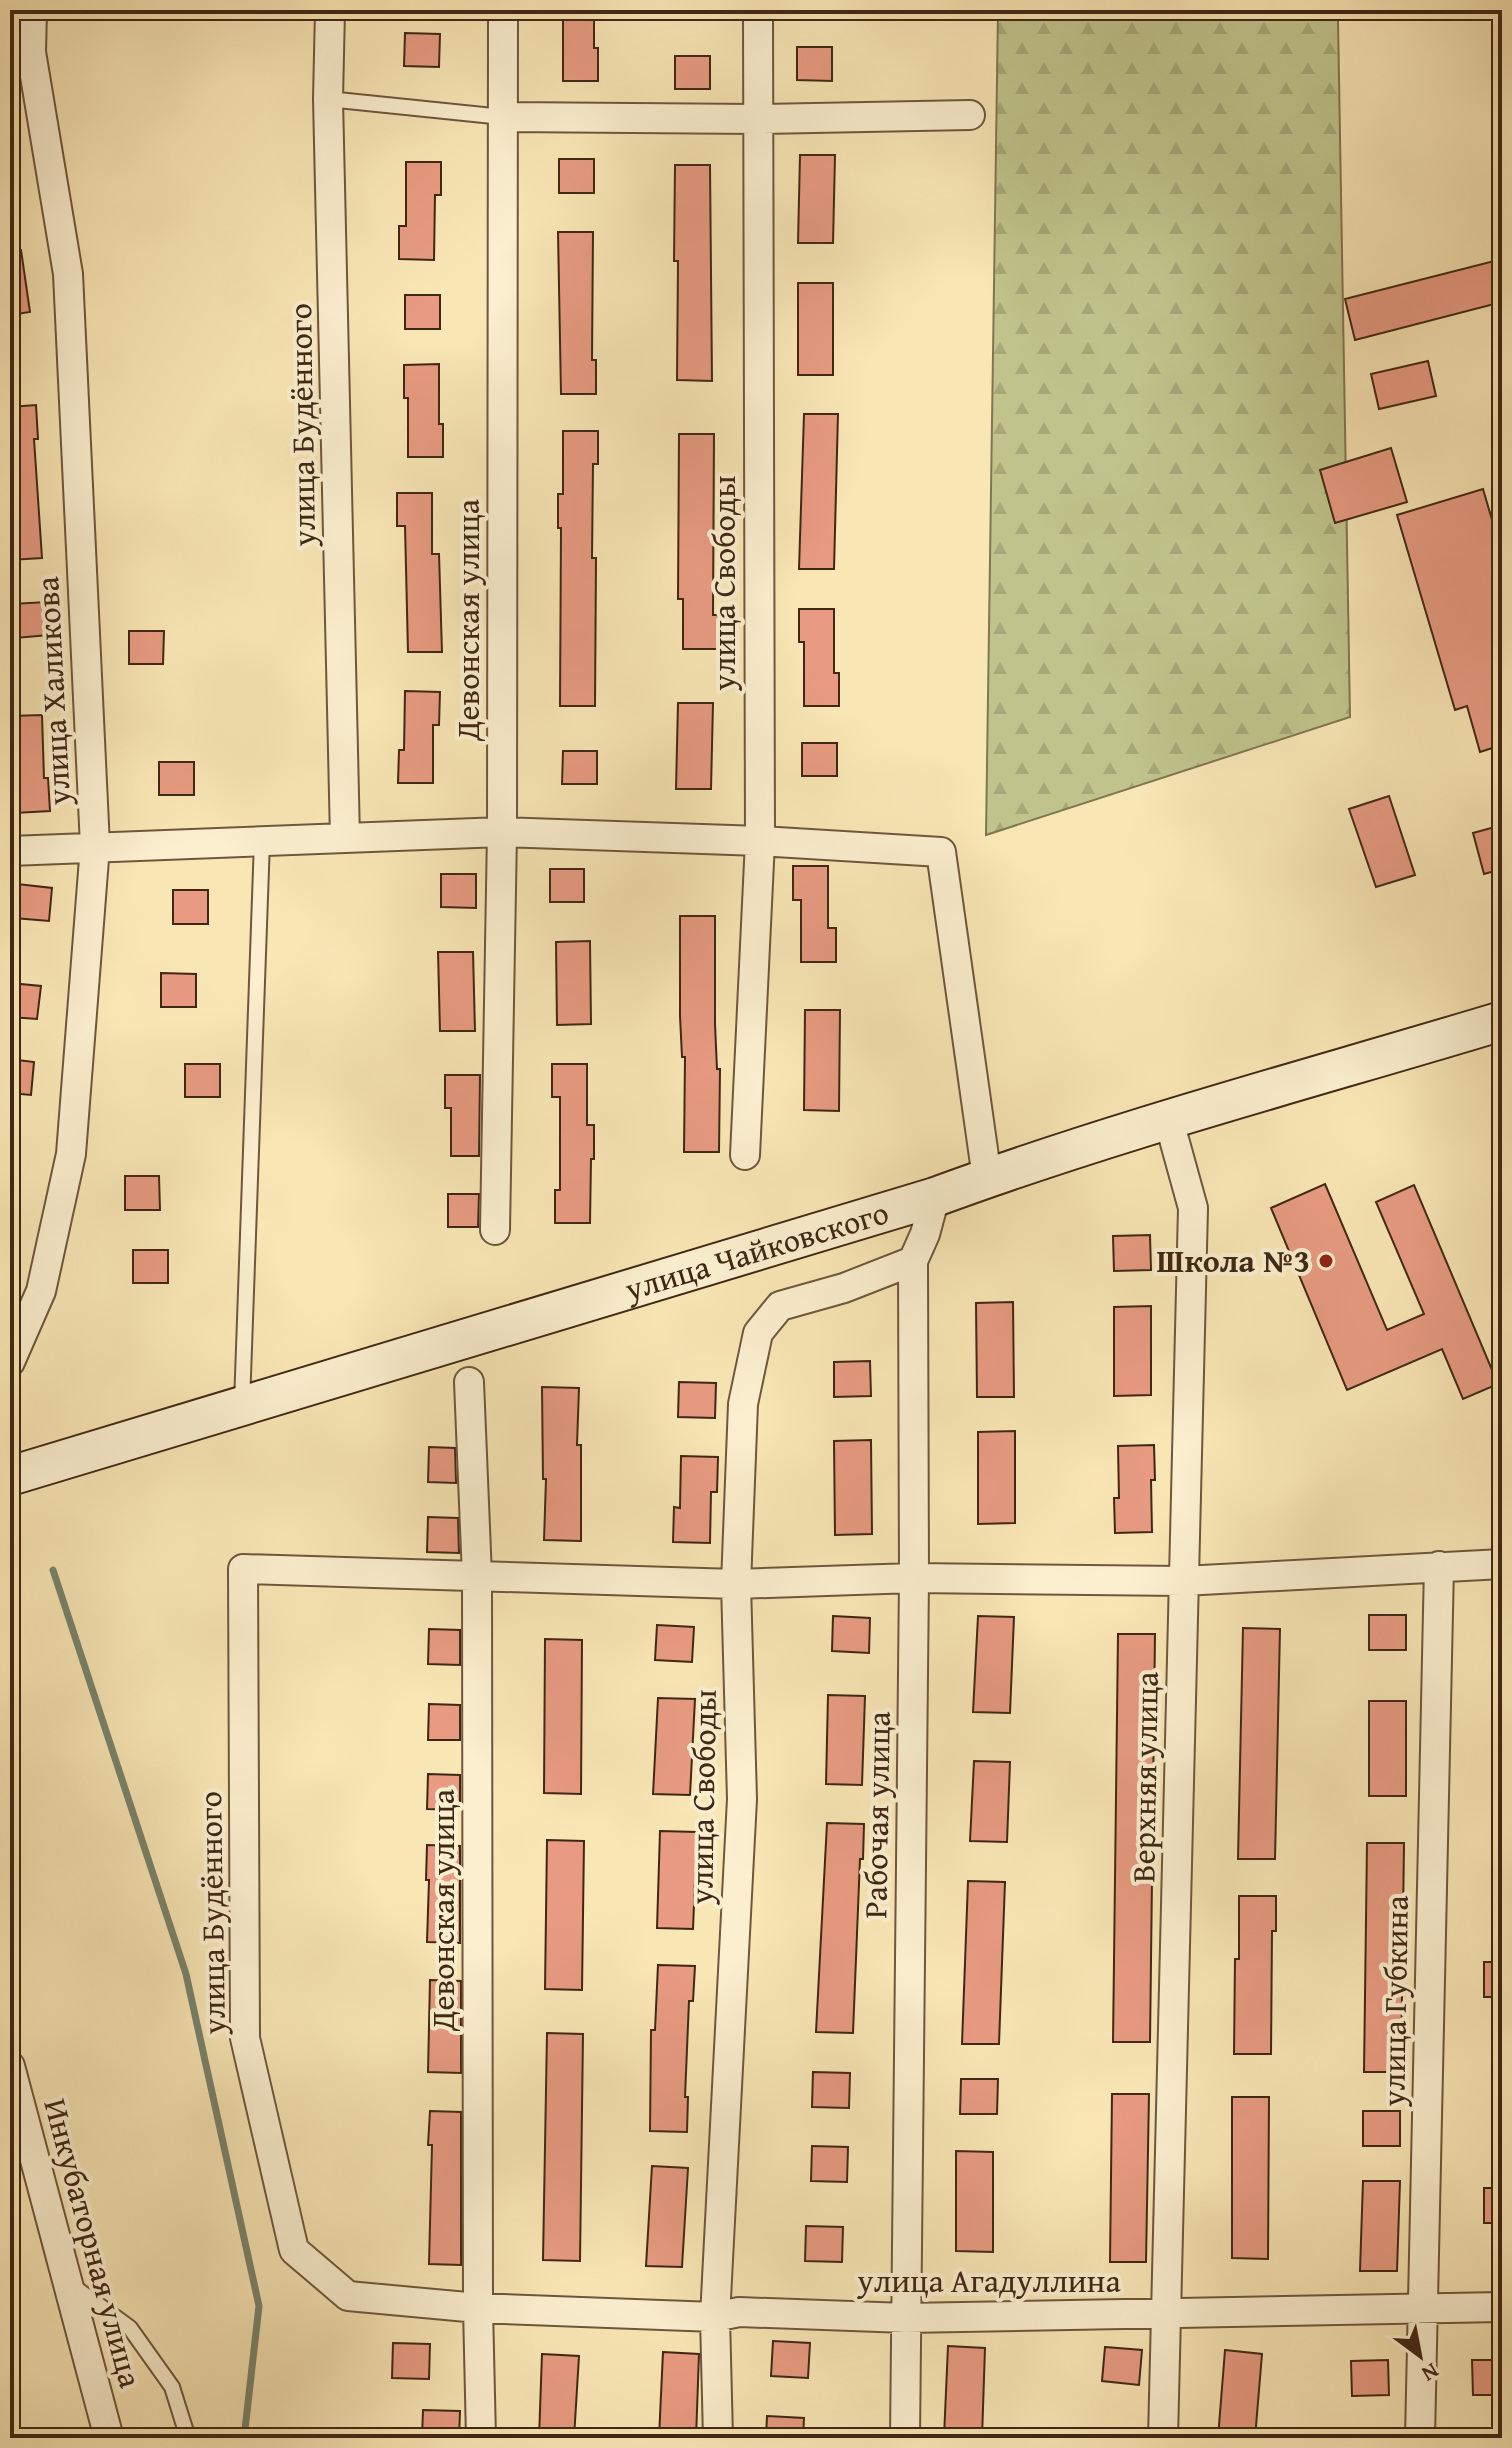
<svg xmlns="http://www.w3.org/2000/svg" width="1512" height="2448" font-family="'Gentium Book Plus',serif">
<style>
.forest{fill:url(#forest-firs);stroke:#807650;stroke-width:2}
.lines{fill:none;stroke-linecap:round;stroke-linejoin:round}
.stream{stroke:#78836d;stroke-width:7}
.building{fill:#e89b82;stroke:#402714;stroke-width:2}
.service-casing{stroke:#6e573c;stroke-width:18}
.minor-casing{stroke:#6e573c;stroke-width:32}
.secondary-casing{stroke:#402714;stroke-width:42}
.service{stroke:#fbefcf;stroke-width:14}
.minor{stroke:#fbefcf;stroke-width:28}
.secondary{stroke:#fbefcf;stroke-width:38}
.poi-dot{fill:#8f2418;stroke:#fbefcf;stroke-width:3}
.labels{text-anchor:middle;stroke-width:8;stroke-linejoin:round;paint-order:stroke}
.street-label{font-size:32px;fill:#402714;stroke:#fbefcf}
.poi-label{font-size:32px;font-weight:bold;fill:#402714;stroke:#fbefcf;text-anchor:end}
</style>
<defs>
<pattern id="forest-firs" width="22" height="20" patternUnits="userSpaceOnUse" patternTransform="scale(2)"><rect width="22" height="20" fill="#c0c48c"/><path d="M5 1l3.5 6h-7zM16 11l3.5 6h-7z" fill="#a6a878"/></pattern>
</defs>
<rect width="100%" height="100%" fill="#f9e6b5"/>
<filter id="stains"><feTurbulence type="fractalNoise" baseFrequency=".0025" numOctaves="4"/><feColorMatrix values="0 0 0 0 .2 0 0 0 0 .09 0 0 0 0 .02 0 0 0 .5 -.17"/></filter>
<radialGradient id="worn" r=".72"><stop offset=".6" stop-color="#630" stop-opacity="0"/><stop offset="1" stop-color="#630" stop-opacity=".3"/></radialGradient>
<!-- forest -->
<path class="forest" d="M998 10H1391L1338 20 1350 717 986 835Z"/>
<g class="lines">
<!-- stream -->
<path class="stream" d="M53 1570 186 1974 259 2306 244 2438"/>
</g>
<!-- building -->
<path class="building" d="M563 10H594V48H598V81H563Z
M405 33 440 34 439 67 404 66Z
M797 47H832V81L797 80Z
M675 56H710V89H675Z
M800 155H835L833 243H798Z
M559 159H594V193H559Z
M406 162H441V195H435L434 260 399 259V226H406Z
M675 165H710L712 381 677 380 678 261H674Z
M558 232H593L592 360H596V394H561Z
M10 250H21L30 312 10 315Z
M1502 259V302L1355 340 1345 299Z
M798 283H833V375H798Z
M405 295H440V329H405Z
M1428 361 1436 396 1379 409 1371 374Z
M439 364V424H443V457H408V398H404V365Z
M36 405 38 439H34L42 558 10 560V407Z
M804 414H838L834 569H799Z
M563 431H598V464H593L592 558H596L595 706H560L561 528H558V494H563Z
M679 434H714L713 615H718V649H683V599H678Z
M1391 448 1407 502 1335 523 1320 470Z
M1483 489 1502 554V745L1480 752 1467 706 1455 710 1397 515Z
M397 493H432V554H439L442 652H408L405 526H397Z
M47 602 49 635 15 638 12 604Z
M799 609H834V673H839V706H804V642H799Z
M129 631H164L163 664H129Z
M405 691 440 692 439 725H433V783H398L399 750H404Z
M678 703H713L711 789H676Z
M42 715 44 778H48L50 811 15 813 10 716Z
M802 743H837V776H802Z
M563 751H597V784H562Z
M159 762H194V795H159Z
M1389 796 1415 875 1376 887 1349 809Z
M1502 825V869L1484 874 1473 833Z
M793 866H828V928H836V962H801V900H793Z
M550 869H584V902H550Z
M441 874H476V908L441 907Z
M17 884 52 888 49 921 14 918Z
M173 890H208V924H173Z
M680 916H715V1024L717 1069H720L719 1152H684L685 1057H682L680 1016Z
M590 941 591 1024 557 1025 556 942Z
M438 952H473L475 1031H440Z
M161 973 196 974V1007H161Z
M10 983 41 986 37 1019 10 1017Z
M805 1010H840L839 1111 804 1110Z
M10 1059 34 1062 31 1095 10 1093Z
M185 1064H220V1097H185Z
M552 1064H587V1125H594V1159H591L590 1223H555V1190H560V1097H552Z
M445 1075H480L479 1156H451V1108H445Z
M125 1176H159L160 1210H125Z
M1325 1184 1387 1330 1424 1314 1376 1202 1414 1185 1498 1384 1463 1399 1442 1349 1347 1390 1271 1208Z
M448 1194H479L478 1227H448Z
M1150 1235 1151 1270 1114 1271 1113 1236Z
M133 1250H168V1283H133Z
M1013 1302 1014 1397H977L976 1303Z
M1151 1306V1395L1114 1396V1307Z
M870 1361 871 1396 834 1397V1362Z
M679 1382 716 1383 715 1418 678 1417Z
M542 1387 579 1388 577 1445H581V1541L544 1540 546 1479H543Z
M1015 1431V1523L978 1524V1432Z
M871 1440 872 1534 835 1535 834 1441Z
M1154 1445 1155 1480H1151L1152 1532 1115 1533 1114 1498H1119L1118 1446Z
M429 1447 455 1448 456 1483 428 1482Z
M681 1456 718 1457 717 1492H711L710 1543 673 1542 674 1507 680 1508Z
M428 1517 458 1518 459 1553 427 1552Z
M1369 1615H1406V1650H1369Z
M833 1616 870 1618 869 1653 832 1651Z
M978 1616 1014 1617 1010 1713 973 1712Z
M657 1625 694 1627 692 1662 655 1660Z
M1243 1628 1280 1629 1275 1859H1238Z
M429 1629 460 1630V1665L428 1664Z
M1118 1634H1155L1150 2042H1113Z
M545 1639 582 1640 581 1794 544 1793Z
M828 1695 865 1696 862 1785 826 1784Z
M658 1698 695 1699 690 1795 653 1794Z
M1369 1701H1406V1796H1369Z
M429 1704 460 1705V1740H428Z
M974 1761 1010 1762 1007 1842 970 1841Z
M428 1774 460 1775V1810L427 1809Z
M827 1823 864 1824 863 1859H860L853 2033 816 2032Z
M660 1831 697 1832 693 1929 657 1928Z
M547 1840 584 1841 582 1990 545 1989Z
M1367 1843H1404L1401 2072H1364Z
M427 1845 460 1846V1943L427 1942 429 1880H426Z
M968 1881 1005 1882 999 2044H962Z
M1239 1896H1276V1931H1272L1271 2054H1234L1235 1959H1239Z
M1484 1962H1502V1997H1484Z
M658 1965 695 1966 693 2001H689L685 2097H688L687 2132 650 2131 651 2030H655Z
M430 1980 461 1981V2073L428 2072Z
M547 2033 583 2034 580 2261 543 2260Z
M813 2072 850 2073 849 2108 812 2107Z
M961 2079H998L997 2114H960Z
M1112 2094H1149L1146 2262H1110Z
M1232 2097H1269L1268 2259 1232 2258Z
M430 2111 461 2112V2265L429 2264 432 2145H428Z
M1363 2111H1400V2146H1363Z
M812 2146 848 2147 847 2182 811 2181Z
M956 2151 993 2152V2252L956 2251Z
M652 2166 688 2168 682 2267 646 2266Z
M1363 2181H1400L1397 2271H1360Z
M1484 2188H1502V2223H1484Z
M806 2226 843 2227 842 2262 805 2261Z
M773 2341 810 2343 808 2378 771 2376Z
M393 2343 430 2344 429 2379 392 2378Z
M948 2346 985 2348 982 2438 944 2437Z
M1105 2347 1142 2350 1139 2385 1102 2381Z
M1225 2350 1262 2354 1255 2438H1218Z
M663 2352 699 2354 696 2438H659Z
M542 2354 579 2356 574 2438H539Z
M1388 2360 1389 2395 1352 2396 1351 2361Z
M1472 2360H1502V2395H1473Z
M423 2410 460 2411 459 2438H422Z
M767 2416 804 2418 803 2438H766Z"/>
<g class="lines">
<!-- service casing -->
<g class="service-casing">
<path id="service" d="M328 99 503 117
M242 1404 262 841
M70 2284 130 2328 172 2387 188 2438"/>
</g>
<!-- minor casing -->
<g class="minor-casing">
<path id="minor" d="M330 10 328 99 345 838
M503 117 756 119 970 115
M10 851 502 832 760 841 941 852 987 1178
M745 1155 760 841 758 10
M495 1230 502 832 503 10
M10 1362 41 1291 71 1154 95 846 68 274 31 52 32 10
M469 1382 477 1576 478 2308 481 2438
M1502 1564 1183 1581 914 1578 736 1584 243 1569 245 2038 294 2250 348 2296 478 2308 715 2317 739 2312 906 2318 1502 2307
M10 2066 109 2438
M718 2438 715 2317 742 1799 736 1584 743 1404 758 1333 780 1306 844 1288 913 1261
M905 2438 914 1578 913 1261 925 1234 935 1197
M1163 2438 1193 1208 1169 1121
M1420 2438 1439 1566"/>
</g>
<!-- secondary casing -->
<g class="secondary-casing">
<g id="secondary">
<path id="s1" d="M10 1476 935 1197C1120 1129 1313 1078 1502 1021"/>
</g>
</g>
<!-- service -->
<use href="#service" class="service"/>
<!-- minor -->
<use href="#minor" class="minor"/>
<!-- secondary -->
<use href="#secondary" class="secondary"/>
</g>
<!-- markers -->
<circle class="poi-dot" cx="1326" cy="1261" r="8"/>
<g class="labels">
<!-- street labels -->
<g class="street-label">
<text transform="translate(302 425) rotate(-91)" y="11">улица Будённого</text>
<text transform="translate(724 583) rotate(-90)" y="11">улица Свободы</text>
<text transform="translate(468 620) rotate(-90)" y="11">Девонская улица</text>
<text transform="translate(53 691) rotate(-93)" y="11">улица Халикова</text>
<text dy="11" stroke="none"><textPath href="#s1" startOffset="780">улица Чайковского</textPath></text>
<text transform="translate(1145 1777) rotate(-89)" y="11">Верхняя улица</text>
<text transform="translate(703 1797) rotate(-89)" y="11">улица Свободы</text>
<text transform="translate(877 1815) rotate(-89)" y="11">Рабочая улица</text>
<text transform="translate(443 1910) rotate(-90)" y="11">Девонская улица</text>
<text transform="translate(212 1913) rotate(-91)" y="11">улица Будённого</text>
<text transform="translate(1395 2001) rotate(-89)" y="11">улица Губкина</text>
<text transform="translate(93 2243) rotate(75)" y="11">Инкубаторная улица</text>
<text x="989" y="2292">улица Агадуллина</text>
</g>
<!-- poi labels -->
<g class="poi-label">
<text x="1310" y="1272">Школа №3</text>
</g>
</g>
<!-- margin -->
<rect width="1512" height="2448" fill="none" stroke="#f9e6b5" stroke-width="40"/>
<rect x="12" y="12" width="1488" height="2424" fill="none" stroke="#402714" stroke-width="4"/>
<rect x="20" y="20" width="1472" height="2408" fill="none" stroke="#402714" stroke-width="2"/>
<!-- north arrow -->
<g transform="translate(1420 2356) rotate(148)" stroke="#fbefcf" stroke-width="6" paint-order="stroke">
<path d="M0-6L14 30L0 20L-14 30Z" fill="#402714"/>
<text y="-12" font-size="22" font-weight="bold" text-anchor="middle" fill="#402714">N</text>
</g>
<rect width="100%" height="100%" filter="url(#stains)"/>
<rect width="100%" height="100%" fill="url(#worn)"/>
</svg>
